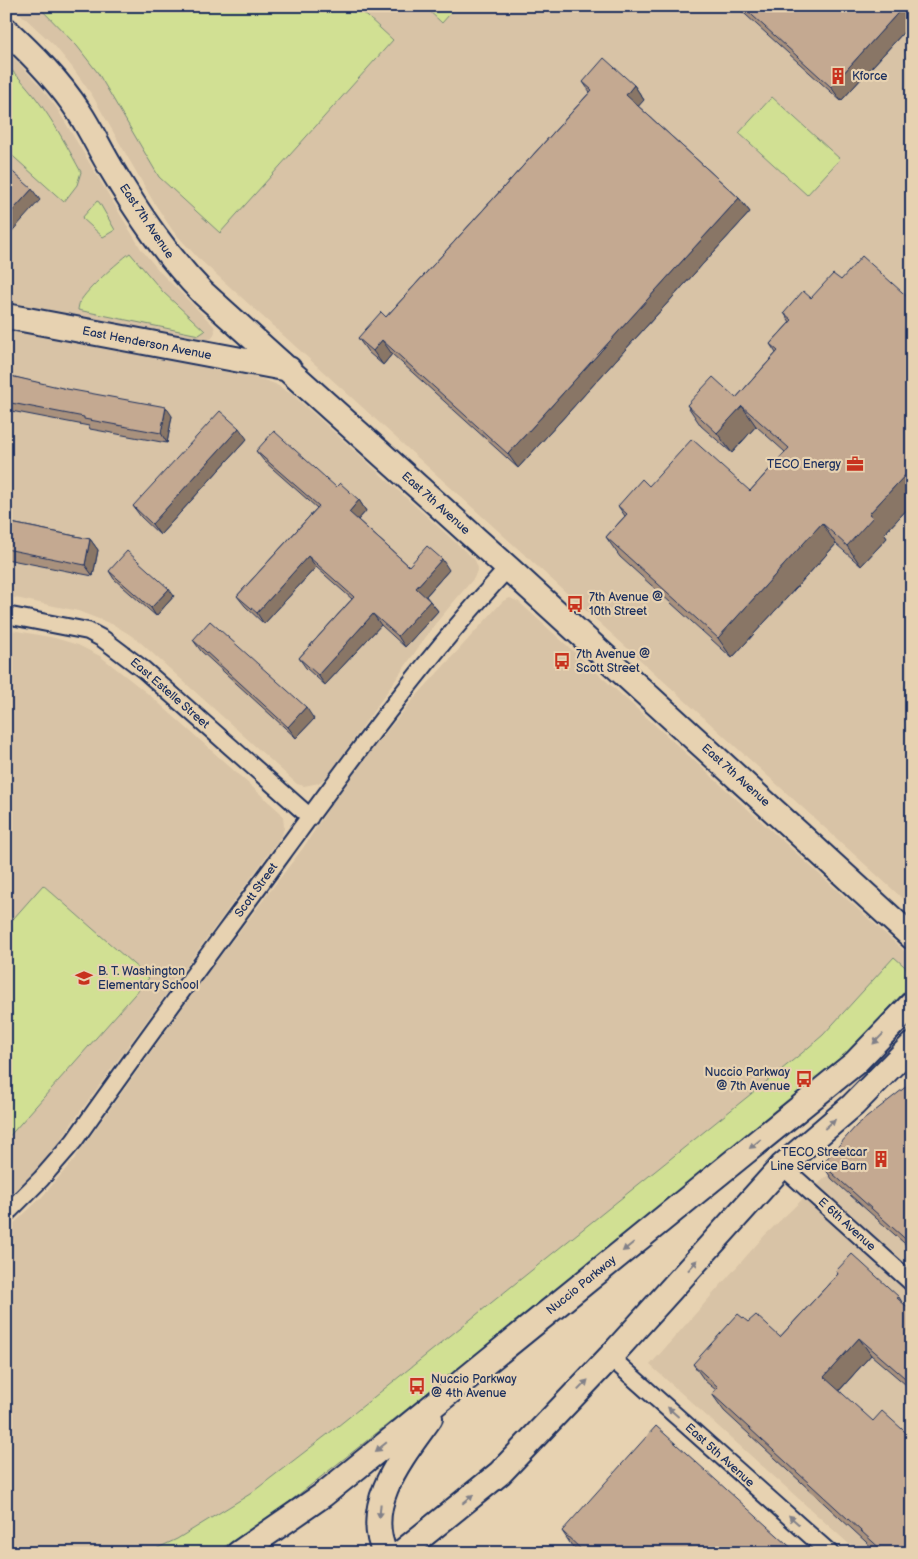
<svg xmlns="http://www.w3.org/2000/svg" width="918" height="1559" font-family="'Balsamiq Sans',sans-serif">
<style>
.built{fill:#d8c3a6}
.green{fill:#d1e093;stroke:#768878}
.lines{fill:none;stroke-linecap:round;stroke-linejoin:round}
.street-casing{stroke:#1b2f5e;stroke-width:20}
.secondary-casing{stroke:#1b2f5e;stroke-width:28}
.street{stroke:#e7d2b1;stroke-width:16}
.secondary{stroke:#e7d2b1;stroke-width:24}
.wall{fill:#a9917d;stroke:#1b2f5e}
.shaded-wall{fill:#897666;stroke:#1b2f5e}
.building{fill:#c4a991;stroke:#1b2f5e}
.oneway{fill:#818088}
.labels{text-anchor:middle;stroke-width:4.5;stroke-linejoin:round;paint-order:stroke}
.poi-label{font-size:12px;fill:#1b2f5e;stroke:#e7d2b1;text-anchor:start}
.street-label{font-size:12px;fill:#1b2f5e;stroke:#e7d2b1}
</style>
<rect width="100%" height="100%" fill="#e7d2b1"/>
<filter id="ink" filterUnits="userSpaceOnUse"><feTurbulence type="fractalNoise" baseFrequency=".02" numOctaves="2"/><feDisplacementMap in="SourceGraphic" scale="10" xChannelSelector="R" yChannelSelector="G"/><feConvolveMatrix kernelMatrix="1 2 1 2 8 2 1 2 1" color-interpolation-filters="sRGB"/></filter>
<g filter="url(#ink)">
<!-- built -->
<path class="built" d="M12 6H912V907L197 257 173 231 153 201 92 95 72 67 54 45Z
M6 50 40 86 56 107 141 249 160 272 214 326 215 332 212 338 207 341 199 342 6 303Z
M6 328 259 378 275 384 293 395 475 560 478 568 474 578 435 624 329 774 319 783 304 786 297 784 140 642 129 634 114 625 78 611 6 596Z
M510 598 519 602 912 958V983L832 1066 440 1383 274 1514 215 1553H6V1231L42 1197 75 1158 209 971 303 848 331 805 367 756 410 703 503 601Z
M6 629 55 638 78 645 100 656 152 697 280 812 283 816 284 828 282 835 72 1123 58 1145 40 1167 6 1198Z
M912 1095V1553H859L650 1365 765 1235Z"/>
<!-- green -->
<path class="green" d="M38 6H356L393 40 220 233 159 177 98 73 77 46Z
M424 6H457L442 23Z
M6 65C39 95 60 133 81 172L77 185 64 202 6 150Z
M772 97 840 159 807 195 739 133Z
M97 201 99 202 115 230 103 237 82 218Z
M130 253 163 292 205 331 199 335 78 310C78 309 79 303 80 302 86 290 118 262 130 253Z
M43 885 149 978 6 1140V927Z
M894 957 912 973V983L852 1049 832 1066 440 1383 274 1514 215 1553H147L177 1539 250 1494 328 1434 802 1053 823 1035Z"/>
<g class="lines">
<!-- street casing -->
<g class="street-casing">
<path id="street" d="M6 615 88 631 103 639 144 670 310 817
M782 1166 912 1283
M6 1214 41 1179 74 1141C142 1044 213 949 283 853 355 755 426 657 508 568
M610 1357 830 1553"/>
</g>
<!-- secondary casing -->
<g class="secondary-casing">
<path id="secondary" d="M6 30C33 55 59 81 79 112 91 130 100 150 111 168 139 215 165 254 203 293L508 568 912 937
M6 316 289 369
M239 1553 323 1495 855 1063 912 1004
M385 1553C362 1504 403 1456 430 1418
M401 1553 500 1473 610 1357 782 1166 853 1105 912 1045"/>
</g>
<!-- street -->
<use href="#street" class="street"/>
<!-- secondary -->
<use href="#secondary" class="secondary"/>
</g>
<!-- wall -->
<path class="wall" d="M736 6H907L912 13V23L841 101Z
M583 82 634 85 644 100 638 106 739 198 750 212 518 468 392 354 383 365 368 352 358 338 386 317 590 92Z
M841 280 912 301V504L884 534 887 538 861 566 836 544 732 658 620 557 606 537 625 516 618 506 649 486 750 491 785 452 756 426 732 453 701 426 687 405 736 398 776 353 770 344 790 322 784 313 811 298Z
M6 375 172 416 167 443 90 429 89 426 6 410Z
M247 439 160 535 141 517 133 506Z
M256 451 336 487 359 500 366 511 358 520 409 566 449 570 426 596 438 611 405 647 381 625 325 685 306 668 299 658 352 599 316 567 264 624 245 606 237 596 317 508 264 461Z
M6 522 90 539 98 550 93 576 6 559Z
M109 571 174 596 156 616 114 579Z
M193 640 314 719 296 738 201 651Z
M912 1082V1250L832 1179 822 1164Z
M836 1271 899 1297 903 1304 912 1311V1390L871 1355 840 1390 912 1553H878L724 1411 712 1394 716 1390 705 1381 693 1364 748 1322 780 1337 838 1274Z
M562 1531 797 1553H580L572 1546Z"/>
<!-- shaded-wall -->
<path class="shaded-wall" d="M904 6H907L912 13V23L841 101 831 87Z
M634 85 644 100 636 109 626 95Z
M32 189 40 200 6 238V218Z
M739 198 750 212 518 468 508 454Z
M382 340 392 354 383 365 373 351Z
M742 406 756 426 732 453 717 433Z
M166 407 172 416 167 443 161 433Z
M239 428 247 439 160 535 152 524Z
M909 471 912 476V504L884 534 887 538 861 566 847 546 869 514Z
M359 500 366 511 356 522 349 512Z
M822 523 836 544 732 658 718 638Z
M90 539 98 550 93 576 85 565Z
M308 556 316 567 264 624 257 613Z
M442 559 449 570 424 598 416 588Z
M169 589 174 596 156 616 151 608Z
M430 601 438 611 405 647 398 636Z
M373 614 381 625 325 685 318 675Z
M306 707 314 719 296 738 288 727Z
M859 1338 871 1355 836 1394 824 1377Z"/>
<!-- building -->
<path class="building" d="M742 6H904L831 87Z
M604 58 634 85 626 95 739 198 508 454 382 340 373 351 358 338 381 312 386 317 592 90 583 82Z
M6 166 32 189 6 218Z
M862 256 912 301V474L909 471 869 514 873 517 847 546 822 523 718 638 606 537 627 514 618 506 642 479 649 486 692 439 750 491 789 448 742 406 717 433 687 405 713 377 736 398 778 351 770 344 792 320 784 313 803 291 811 298 833 274 841 280Z
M6 375 67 389 166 407 161 433 84 419V417L6 402Z
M220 411 239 428 152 524 133 506Z
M274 431 336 487 340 483 359 500 349 512 409 566 427 546 442 559 416 588 430 601 398 636 373 614 318 675 299 658 354 597 308 556 257 613 237 596 319 506 256 451Z
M6 522 90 539 85 565 6 549Z
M127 551 169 589 151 608 109 571Z
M210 621 306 707 288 727 193 640Z
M912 1082V1245L822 1164 857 1125Z
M852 1254 899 1297 897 1298 912 1311V1384L859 1338 824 1377 873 1421 882 1411 912 1438V1553H885L712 1394 718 1387 693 1364 738 1314 748 1322 756 1315 780 1337 838 1274 836 1271Z
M656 1426 797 1553H585L562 1531Z"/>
<!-- one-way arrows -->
<defs><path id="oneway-solid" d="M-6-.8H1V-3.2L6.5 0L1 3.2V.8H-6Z" transform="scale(1.25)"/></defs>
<g class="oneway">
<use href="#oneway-solid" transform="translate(878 1039) rotate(134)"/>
<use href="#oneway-solid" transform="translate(830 1124) rotate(-41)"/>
<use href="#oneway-solid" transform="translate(755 1144) rotate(141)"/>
<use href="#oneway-solid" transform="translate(628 1247) rotate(141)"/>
<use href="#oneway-solid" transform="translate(693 1265) rotate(-48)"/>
<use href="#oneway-solid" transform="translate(583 1385) rotate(-46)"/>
<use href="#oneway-solid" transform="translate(673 1412) rotate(-138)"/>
<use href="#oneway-solid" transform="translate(381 1447) rotate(141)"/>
<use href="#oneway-solid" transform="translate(468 1499) rotate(-40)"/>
<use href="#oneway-solid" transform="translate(380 1511) rotate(95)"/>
<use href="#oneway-solid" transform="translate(794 1520) rotate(-138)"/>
</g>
</g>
<!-- icons -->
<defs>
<g id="building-bare" transform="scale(1.35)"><path d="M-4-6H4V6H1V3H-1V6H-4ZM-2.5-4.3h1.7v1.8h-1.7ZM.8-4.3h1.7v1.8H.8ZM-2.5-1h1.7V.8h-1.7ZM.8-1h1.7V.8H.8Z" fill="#c8321e" stroke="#e7d2b1" stroke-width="2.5" paint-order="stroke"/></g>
<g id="office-bare" transform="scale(1.35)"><path d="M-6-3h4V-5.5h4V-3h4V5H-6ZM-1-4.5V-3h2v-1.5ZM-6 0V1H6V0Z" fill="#c8321e" stroke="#e7d2b1" stroke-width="2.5" paint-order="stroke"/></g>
<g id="bus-bare" transform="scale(1.35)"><path d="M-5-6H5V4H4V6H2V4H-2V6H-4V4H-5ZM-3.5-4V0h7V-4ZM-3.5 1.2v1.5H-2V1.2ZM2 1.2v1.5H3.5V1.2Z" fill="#c8321e" stroke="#e7d2b1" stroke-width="2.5" paint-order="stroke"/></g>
<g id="school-bare" transform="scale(1.35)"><path d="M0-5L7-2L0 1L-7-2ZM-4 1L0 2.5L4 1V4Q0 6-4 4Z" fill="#c8321e" stroke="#e7d2b1" stroke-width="2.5" paint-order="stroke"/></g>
</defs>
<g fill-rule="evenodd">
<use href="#building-bare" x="838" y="76"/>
<use href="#office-bare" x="855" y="464"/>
<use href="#bus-bare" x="575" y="604"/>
<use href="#bus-bare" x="562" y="661"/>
<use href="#school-bare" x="84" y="978"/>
<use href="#bus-bare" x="804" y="1079"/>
<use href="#building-bare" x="881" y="1159"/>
<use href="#bus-bare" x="417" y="1386"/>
</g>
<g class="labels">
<!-- poi labels -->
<g class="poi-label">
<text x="852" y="80">Kforce</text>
<text x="841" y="468" text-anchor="end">TECO Energy</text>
<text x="589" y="601">7th Avenue @<tspan x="589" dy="14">10th Street</tspan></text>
<text x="576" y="658">7th Avenue @<tspan x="576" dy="14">Scott Street</tspan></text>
<text x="98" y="975">B. T. Washington<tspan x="98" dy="14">Elementary School</tspan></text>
<text x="790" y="1076" text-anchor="end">Nuccio Parkway<tspan x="790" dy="14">@ 7th Avenue</tspan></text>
<text x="867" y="1156" text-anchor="end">TECO Streetcar<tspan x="867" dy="14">Line Service Barn</tspan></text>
<text x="431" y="1383">Nuccio Parkway<tspan x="431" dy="14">@ 4th Avenue</tspan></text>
</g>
<!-- street labels -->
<g class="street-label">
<text transform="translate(147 221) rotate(56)" y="4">East 7th Avenue</text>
<text transform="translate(147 343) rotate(11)" y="4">East Henderson Avenue</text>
<text transform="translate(436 503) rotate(42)" y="4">East 7th Avenue</text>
<text transform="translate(170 693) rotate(41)" y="4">East Estelle Street</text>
<text transform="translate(736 775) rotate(42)" y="4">East 7th Avenue</text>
<text transform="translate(256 890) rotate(-54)" y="4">Scott Street</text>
<text transform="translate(847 1224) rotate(42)" y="4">E 6th Avenue</text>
<text transform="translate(581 1285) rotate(-39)" y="4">Nuccio Parkway</text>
<text transform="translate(720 1455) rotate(42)" y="4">East 5th Avenue</text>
</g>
</g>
<!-- margin -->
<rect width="918" height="1559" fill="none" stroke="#e7d2b1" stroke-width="25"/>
<rect x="12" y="12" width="893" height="1534" fill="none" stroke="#1b2f5e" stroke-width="2" filter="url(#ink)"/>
</svg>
